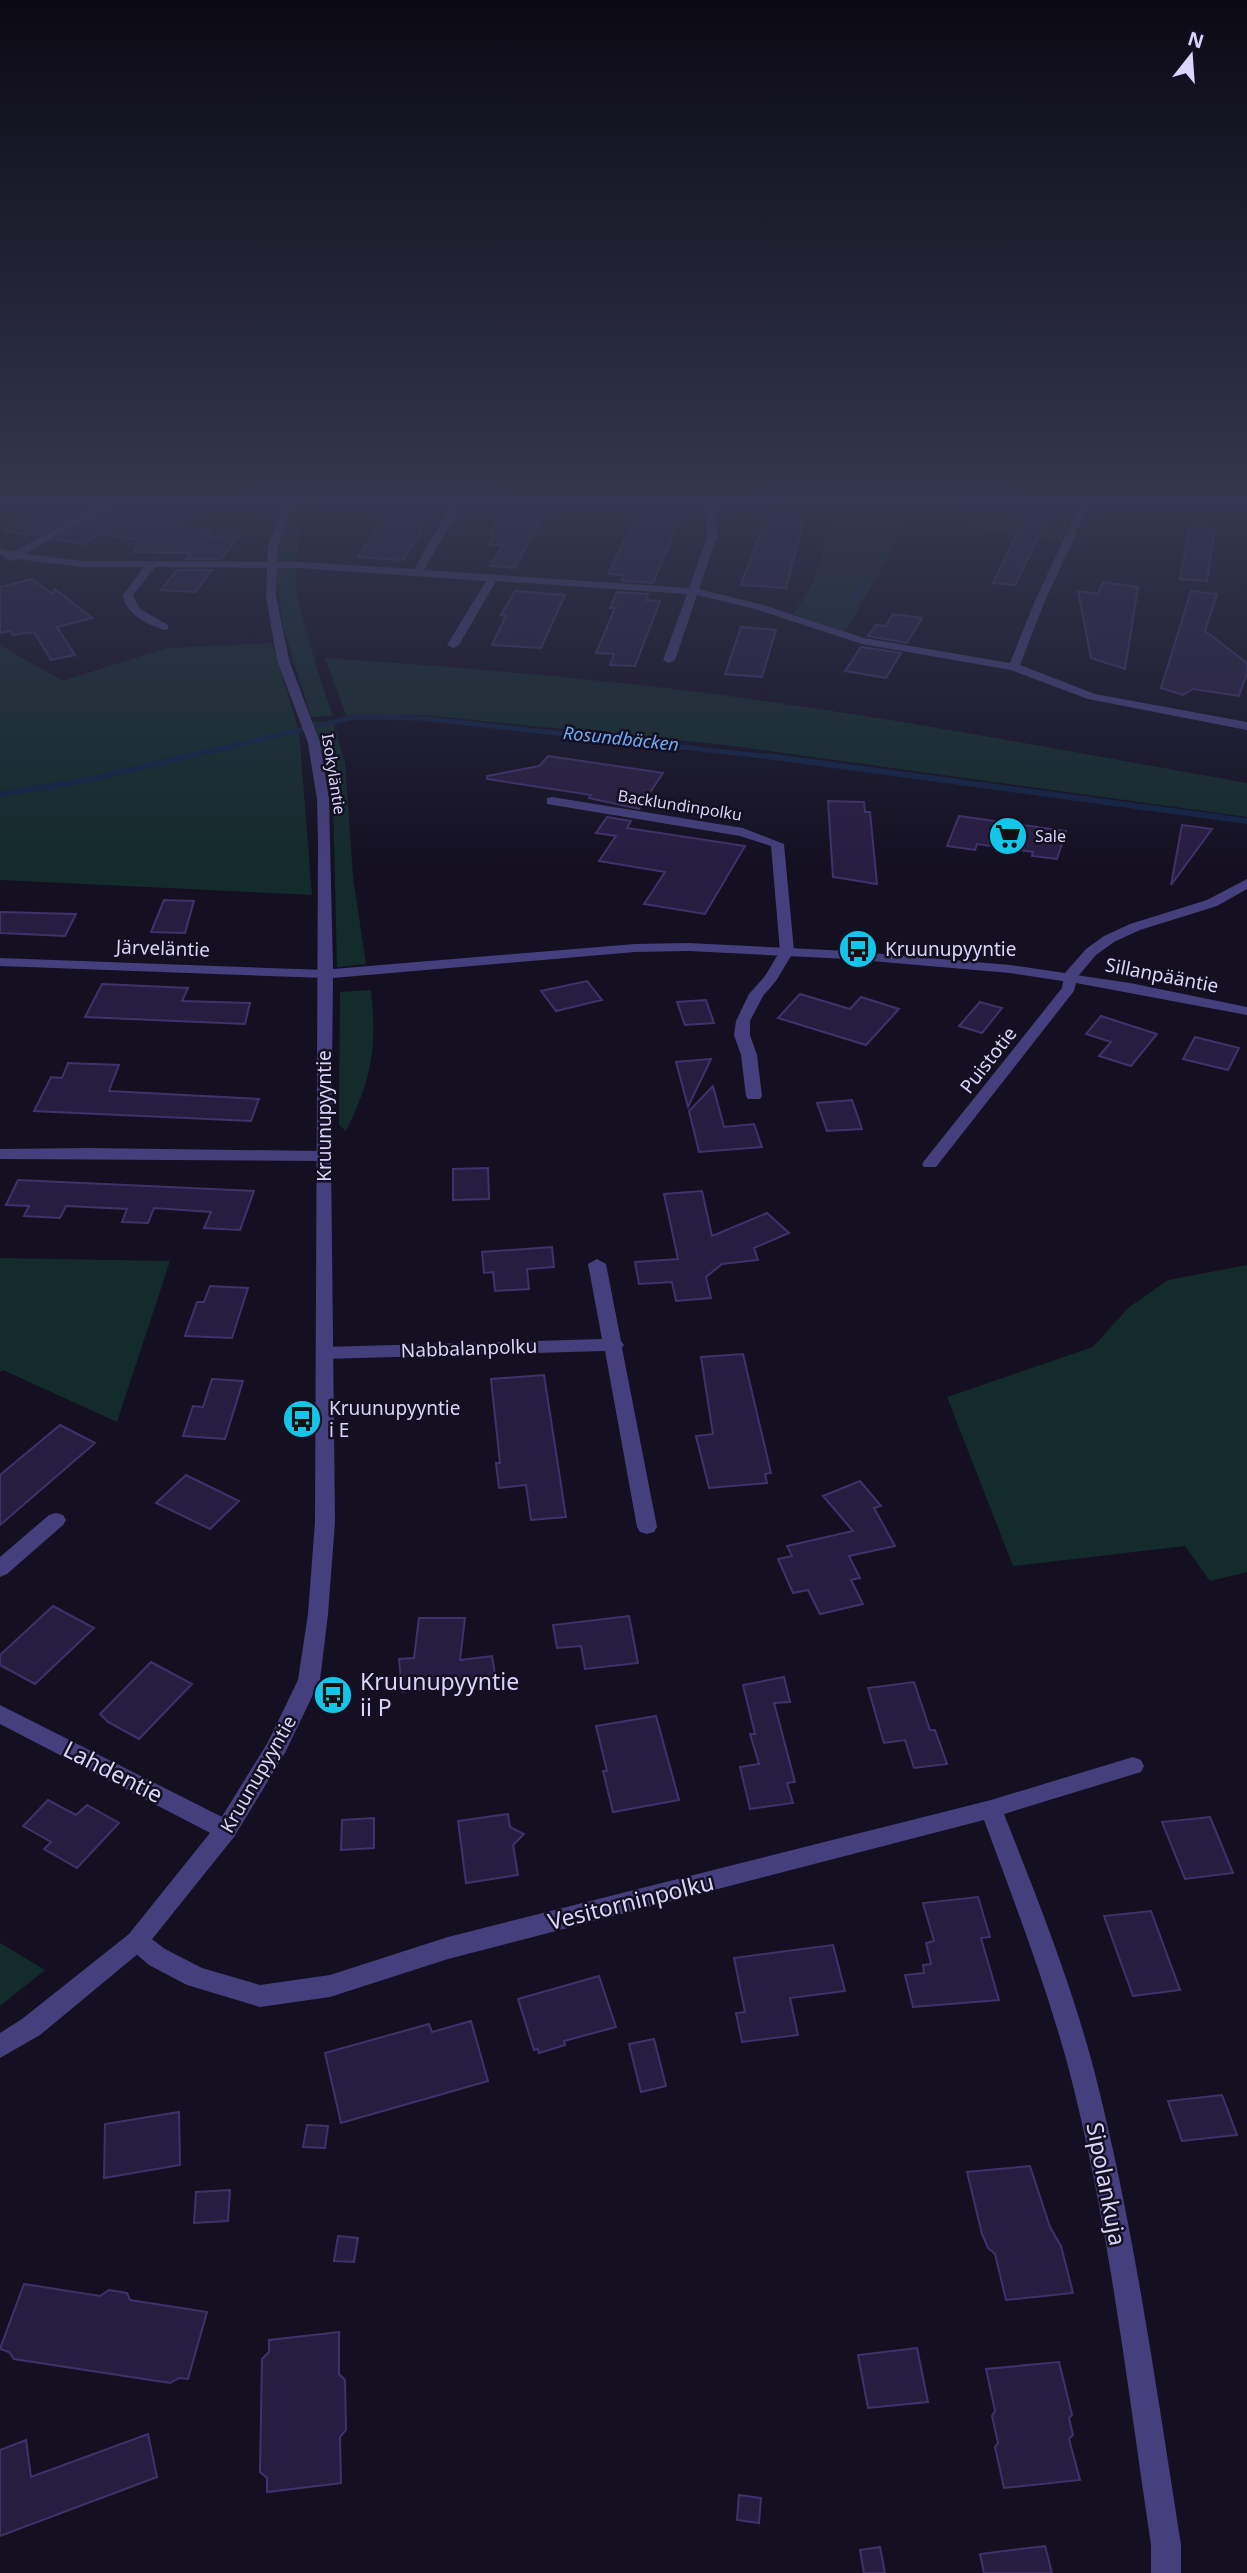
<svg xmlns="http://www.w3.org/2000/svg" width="1247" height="2573" font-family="'Noto Sans',sans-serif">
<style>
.green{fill:#132b2b}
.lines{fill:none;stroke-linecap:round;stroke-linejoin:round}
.stream-far1{stroke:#122244;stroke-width:5}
.stream{stroke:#122244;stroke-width:6}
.building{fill:#271d41;stroke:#41316b;stroke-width:2}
.minor{fill:#453f7d;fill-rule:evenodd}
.tertiary{fill:#453f7d;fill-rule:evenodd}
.labels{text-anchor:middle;stroke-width:5;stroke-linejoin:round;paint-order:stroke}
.far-street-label{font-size:16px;fill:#dbd4fb;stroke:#141022}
.far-poi-label{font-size:16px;fill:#dbd4fb;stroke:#141022;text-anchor:start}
.far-water-label{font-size:18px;font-style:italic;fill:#6babf3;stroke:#141022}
.street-label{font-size:19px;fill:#dbd4fb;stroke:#141022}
.poi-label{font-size:19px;fill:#dbd4fb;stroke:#141022;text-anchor:start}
.near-poi-label{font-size:23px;fill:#dbd4fb;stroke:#141022;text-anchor:start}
.near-street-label{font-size:23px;fill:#dbd4fb;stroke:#141022}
</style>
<rect width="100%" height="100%" fill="#141022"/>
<!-- green -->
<path class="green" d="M295 504H311L302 526 295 563 277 562 285 527Z
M751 504H928L927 507 1069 524 1061 542 910 519 845 632 793 614C820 579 825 552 826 509Z
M276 566 295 567 296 593 319 676 333 716 311 717 283 627Z
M272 643 299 731 312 895 0 880V645L63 681 166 648Z
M325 658C432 665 540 674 647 686 848 708 1048 748 1247 783V817L726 745 422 715H346Z
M333 721 345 763 353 877 366 964 337 967 333 800 326 763 311 722Z
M371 990C377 1049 372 1078 346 1131L339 1125 340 992Z
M0 1258 170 1261 117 1422 3 1370 0 1372Z
M1247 1265V1572L1210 1581 1185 1546 1013 1566 947 1397 1093 1347 1128 1308 1168 1280Z
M0 1943 45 1970 0 2006Z"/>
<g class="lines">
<!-- stream-far1 -->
<path class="stream-far1" d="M854 598 912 504
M182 758 354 717 420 718 780 758"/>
<!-- stream -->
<path class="stream" d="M767 756 1247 821
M0 794 79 782 189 756"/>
</g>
<!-- building -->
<path class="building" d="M48 504H94L37 536 4 531Z
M116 504H187L175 512 191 514 170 528H211L207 536H239L221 559H186L191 553 134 552 140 540 100 534 84 544 56 539Z
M394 504 436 506 403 560 358 557Z
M528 504 547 506 515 568 490 566 503 545H489L494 535H489L502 512 522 514Z
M647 504H686L653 583 622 581 625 575 608 574 625 539 636 520 640 521Z
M1032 504 1054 505 1015 585 993 583Z
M766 517 804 519 786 588 741 585Z
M1190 525 1215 528 1207 581 1180 579Z
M177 570H212L195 592 161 590Z
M32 579 52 594 55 589 92 618 57 627 75 655 51 660 34 632 13 635 11 631 0 633V587Z
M1103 582 1138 587 1125 669 1091 658 1078 591 1098 594Z
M515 591 565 595 541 648 492 645 506 616 501 615Z
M1191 591 1217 594 1205 631 1247 663V673L1239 696 1193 689 1183 695 1161 688Z
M617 592 648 594 646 600 660 601 635 666 610 665 614 654 596 653 615 608H610Z
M893 614 922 618 907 643 868 636 876 625 886 626Z
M741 627 776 630 762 677 725 674Z
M861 647H862L901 653 886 678 845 671Z
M548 756 623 767 663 773 639 809 589 798 591 795 487 779V776L539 766Z
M828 801 864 802 865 812H870L877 884 833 877Z
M959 816 1066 831 1057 859 1032 856 1033 852 977 844 975 850 947 846Z
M607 817 631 821 627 828 745 846 705 914 644 904 665 872 599 861 616 836 596 833Z
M1182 825 1212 829 1171 885Z
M164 900 194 901 185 933 151 932Z
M0 912 76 914 65 936 0 933Z
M587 981 602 1000 556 1011 541 991Z
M102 984 188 988 182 1001 250 1003 245 1024 85 1017Z
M800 994 850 1009 861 997 899 1009 866 1045 778 1018Z
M706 1000 714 1023 685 1025 677 1002Z
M980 1002 1002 1008 982 1033 959 1026Z
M1101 1016 1157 1034 1131 1066 1099 1056 1111 1042 1086 1034Z
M1195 1037 1239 1048 1228 1070 1183 1059Z
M711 1059 688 1107 676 1062Z
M68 1063 119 1065 109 1091 259 1099 251 1121 34 1111 51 1077 62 1078Z
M713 1086 724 1127 754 1124 762 1147 699 1152 689 1111Z
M852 1100 862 1129 827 1131 817 1103Z
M488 1168 489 1199 453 1200V1169Z
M18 1180 190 1188 254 1191 240 1230 204 1228 211 1212 154 1208 148 1223 122 1222 127 1209 66 1206 60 1218 24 1216 29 1206 6 1205Z
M702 1191 712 1236 767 1213 789 1233 754 1248 758 1260 722 1264 706 1277 711 1298 676 1301 672 1282 639 1284 635 1262 678 1259 664 1194Z
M552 1247 554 1267 527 1269 529 1289 495 1291 493 1272 484 1273 482 1252Z
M210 1286 248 1288 232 1338 185 1336 197 1302H204Z
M743 1354 771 1473 765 1474 767 1483 709 1488 696 1436 713 1434 701 1357Z
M544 1375 566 1517 531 1520 526 1485 499 1488 496 1463H500L491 1379Z
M212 1379 243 1381 225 1439 183 1436 193 1406 203 1407Z
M60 1425 95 1443 0 1525V1475Z
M186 1475 239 1501 210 1529 156 1503Z
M860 1481 881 1506 874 1508 895 1546 849 1556 860 1578 851 1580 863 1604 820 1614 808 1590 793 1593 778 1559 792 1556 787 1546 853 1531 823 1496Z
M53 1606 94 1628 35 1684 0 1665V1655Z
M629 1616 638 1663 585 1669 581 1646 557 1648 553 1625Z
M419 1618H465L460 1660 492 1656 496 1680 402 1692 399 1659 414 1658Z
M151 1662 192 1684 139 1739 108 1722 100 1714Z
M784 1677 790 1702 774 1703 795 1782 787 1783 793 1803 750 1809 740 1767 759 1764 750 1734H755L743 1685Z
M914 1682 930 1730H935L947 1764 914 1768 905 1740 884 1743 868 1688Z
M656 1716 679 1800 613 1812 603 1771H607L596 1726Z
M48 1800 76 1815 87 1805 119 1823 77 1868 44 1849 51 1842 23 1826Z
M508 1814 510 1827 524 1834 513 1845 518 1875 466 1883 458 1821Z
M1210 1817 1233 1873 1185 1879 1162 1822Z
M374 1818V1848L341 1850 342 1820Z
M978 1897 990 1937 981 1938 999 2000 913 2007 905 1975 924 1973 923 1965 931 1964 926 1943 934 1941 923 1903Z
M1151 1911 1180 1990 1133 1996 1104 1916Z
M833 1945 845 1991 790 1998 798 2035 742 2042 736 2013 745 2012 734 1958Z
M599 1976 616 2027 564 2041 565 2045 539 2053 538 2049 534 2050 518 1999Z
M471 2021 488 2081 341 2123 325 2053 429 2024 432 2032Z
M654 2039 666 2086 641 2092 629 2044Z
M1222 2095 1237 2135 1182 2141 1168 2101Z
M179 2112 180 2165 104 2178 105 2124Z
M307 2125 328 2126 325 2148 303 2147Z
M1030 2166 1050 2227 1061 2246 1073 2293 1006 2300 995 2254 988 2248 982 2234 967 2172Z
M230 2190 228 2221 194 2223 196 2192Z
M338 2236 358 2238 354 2262 334 2261Z
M24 2284 100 2296 109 2290 127 2293 130 2300 207 2312 188 2379 179 2378 170 2383 14 2359 9 2352 0 2349Z
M339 2332V2374L345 2380 346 2430 340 2437 341 2483 267 2492V2478L260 2472 262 2359 269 2352V2340Z
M917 2348 928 2402 868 2408 858 2355Z
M1059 2362 1072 2415 1069 2418 1073 2435 1069 2439 1080 2480 1004 2488 995 2447 998 2443 992 2416 995 2411 986 2369Z
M148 2434 157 2477 0 2536V2450L26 2440 31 2477Z
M739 2495 761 2498 759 2523 737 2520Z
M1045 2546 1052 2573H984L980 2554Z
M880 2547 885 2573H864L860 2550Z"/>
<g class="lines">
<!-- minor -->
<path class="minor" d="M100 504H113L24 554 84 561 299 562 414 569 452 504H462L424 570 689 588 707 537 706 504H716L717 537 699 589 763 605 864 638 1010 663 1034 603 1080 504H1090L1044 603 1020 665 1095 694 1247 722V730L1088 699 1011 670 862 644 755 609 697 595 675 660 669 663 663 660 687 594 496 581 459 645 453 648 447 645 486 581 299 568 155 567 133 595 140 609 168 625V629L164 630C147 624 126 615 123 595L144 567H84L16 559 10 561 0 554V548L14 552Z
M552 797 743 828 784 844 794 951 776 981 763 996 750 1021V1035L757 1055 762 1096 760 1099H748L746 1096 741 1055 734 1035 736 1021 749 994 765 976 780 951 771 846 740 836 547 804V798Z
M0 958 325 970 332 974 325 978 0 966Z
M1069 974 1130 983 1247 1007V1015L1076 983 1074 991 936 1167H924L922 1164 924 1161 1062 988 1064 975Z
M88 1148 323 1151 331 1156 323 1161 0 1159V1149Z
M597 1259 606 1264 621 1341 624 1345 622 1348 657 1527 654 1532 647 1534 640 1532 637 1527 605 1351 324 1359 315 1353 324 1347 602 1339 588 1264Z
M56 1513 63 1515 66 1520 63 1525 7 1574 0 1577V1557L49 1515Z
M0 1705 234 1823 237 1830 234 1837 226 1840 218 1837 0 1724Z
M1133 1757 1141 1760 1144 1766 1141 1772 1004 1814C1037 1898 1071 1982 1094 2070 1134 2226 1156 2386 1181 2545V2573H1151V2545C1127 2385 1109 2222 1068 2066 1045 1982 1014 1901 984 1820L448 1959 330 1997 260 2007 187 1985 149 1965 129 1948 125 1941 129 1934 137 1931 145 1934 165 1949 202 1968 260 1985 330 1975 448 1937 991 1800Z"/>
<!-- tertiary -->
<path class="tertiary" d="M284 504H294L278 546 276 596 289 660 320 743 329 799 333 969 635 944 688 943 848 951 1010 965 1065 973 1086 949 1104 936 1130 924 1207 900 1247 879V889L1217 906 1140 930 1114 942 1096 955 1074 981 1069 982 1010 973 848 959 688 951 635 952 333 978 331 1156 335 1522 328 1614 320 1680 285 1753 234 1837 145 1948 40 2035 0 2058V2033L22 2019 129 1934 218 1823 268 1742 298 1680 308 1614 315 1522 318 844 317 799 308 743 277 660 266 596 268 546Z"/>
</g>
<!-- sky -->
<linearGradient id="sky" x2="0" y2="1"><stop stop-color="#0b0913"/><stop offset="0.58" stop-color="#34374f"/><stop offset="1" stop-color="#34374f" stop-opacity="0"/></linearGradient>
<rect width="1247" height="865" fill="url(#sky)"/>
<!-- icons -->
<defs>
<g id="supermarket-disc" transform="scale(2.0125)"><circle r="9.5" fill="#13c5e9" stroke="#141022"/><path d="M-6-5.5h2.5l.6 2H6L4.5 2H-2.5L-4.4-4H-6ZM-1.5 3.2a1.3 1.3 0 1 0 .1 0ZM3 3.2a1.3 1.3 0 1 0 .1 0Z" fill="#111"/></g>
<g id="bus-disc" transform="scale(2.0125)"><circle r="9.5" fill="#13c5e9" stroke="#141022"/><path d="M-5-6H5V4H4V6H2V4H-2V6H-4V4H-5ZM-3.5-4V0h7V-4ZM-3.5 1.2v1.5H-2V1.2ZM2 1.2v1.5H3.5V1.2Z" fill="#111"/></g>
</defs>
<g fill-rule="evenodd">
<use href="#supermarket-disc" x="1008" y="836"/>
<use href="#bus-disc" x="858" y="949"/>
<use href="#bus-disc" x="302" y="1419"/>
<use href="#bus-disc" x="333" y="1695"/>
</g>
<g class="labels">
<!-- far-street labels -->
<g class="far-street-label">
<text transform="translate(334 774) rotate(81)" y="6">Isokyläntie</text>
<text transform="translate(680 805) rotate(9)" y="6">Backlundinpolku</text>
</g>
<!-- far-poi labels -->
<g class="far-poi-label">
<text x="1035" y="842">Sale</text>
</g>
<!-- far-water labels -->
<g class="far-water-label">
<text transform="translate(621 739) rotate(6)" y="6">Rosundbäcken</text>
</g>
<!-- street labels -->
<g class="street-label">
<text transform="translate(163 948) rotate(2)" y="7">Järveläntie</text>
<text transform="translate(1162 975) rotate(11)" y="7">Sillanpääntie</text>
<text transform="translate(988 1060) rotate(-52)" y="7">Puistotie</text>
<text transform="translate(324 1116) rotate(-90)" y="7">Kruunupyyntie</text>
<text transform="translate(469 1348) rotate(-2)" y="7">Nabbalanpolku</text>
<text transform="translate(258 1774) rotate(-60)" y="7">Kruunupyyntie</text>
</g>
<!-- poi labels -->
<g class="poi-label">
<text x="885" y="956">Kruunupyyntie</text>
<text x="329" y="1415">Kruunupyyntie<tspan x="329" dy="22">i E</tspan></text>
</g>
<!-- near-poi labels -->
<g class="near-poi-label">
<text x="360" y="1690">Kruunupyyntie<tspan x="360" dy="26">ii P</tspan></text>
</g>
<!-- near-street labels -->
<g class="near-street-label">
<text transform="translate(113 1772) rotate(27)" y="8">Lahdentie</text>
<text transform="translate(631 1902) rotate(-14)" y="8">Vesitorninpolku</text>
<text transform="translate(1106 2184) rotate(79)" y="8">Sipolankuja</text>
</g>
</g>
<!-- north arrow -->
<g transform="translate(1191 56) rotate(17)" stroke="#141022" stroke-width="5" paint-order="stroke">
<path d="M0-5L12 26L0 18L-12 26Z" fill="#dbd4fb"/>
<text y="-10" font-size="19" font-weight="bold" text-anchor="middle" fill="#dbd4fb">N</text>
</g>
</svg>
